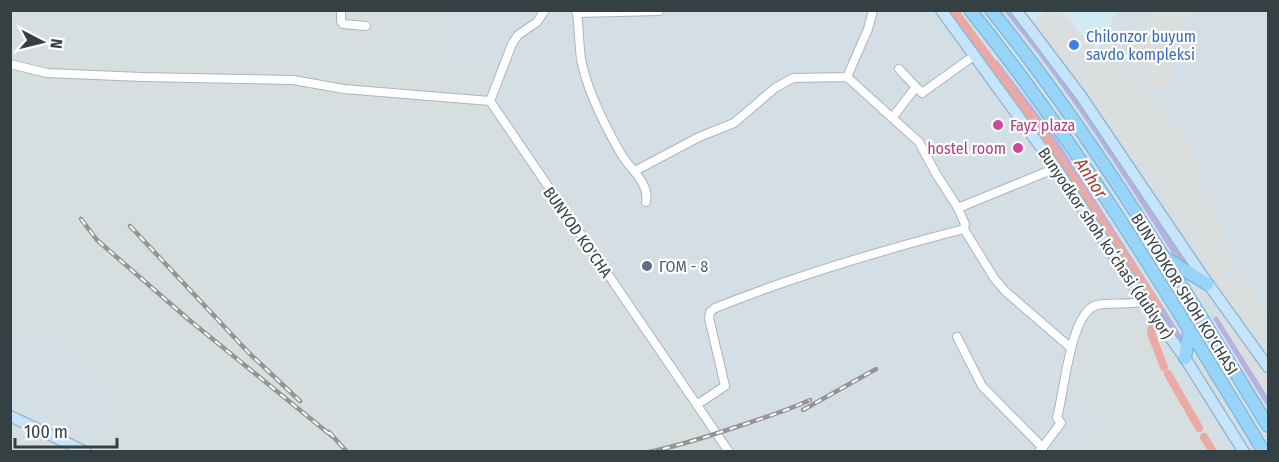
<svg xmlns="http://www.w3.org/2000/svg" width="1279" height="462" font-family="'Fira Sans Condensed',sans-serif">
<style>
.residential{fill:#d4dfe5}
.commercial{fill:#d1ebf2}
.industrial{fill:#d7dee0}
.green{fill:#b6b0e3}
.parking{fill:#dadedf}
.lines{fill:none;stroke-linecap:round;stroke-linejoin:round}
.canal{stroke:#eba9a5;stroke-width:8}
.street-casing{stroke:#a8b6bc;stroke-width:10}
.secondary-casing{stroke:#97b9ce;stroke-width:13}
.primary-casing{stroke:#6ab3db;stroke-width:14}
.street{stroke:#fff;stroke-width:8}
.secondary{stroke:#c6e5fb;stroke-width:10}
.primary{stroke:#98d4f7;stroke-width:12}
.rail-casing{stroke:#949494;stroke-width:4.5}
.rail{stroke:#fff;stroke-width:2;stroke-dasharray:7;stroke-linecap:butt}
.shop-dot{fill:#3f7fe0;stroke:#fff;stroke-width:2}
.hotel-dot{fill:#d1479c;stroke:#fff;stroke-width:2}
.service-dot{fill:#5c6f8a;stroke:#fff;stroke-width:2}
.labels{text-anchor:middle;stroke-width:4.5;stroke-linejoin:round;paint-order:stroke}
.shop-label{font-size:16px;fill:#366cbe;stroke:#fff;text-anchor:start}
.hotel-label{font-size:16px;fill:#b23c85;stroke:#fff;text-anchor:start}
.street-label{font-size:16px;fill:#354043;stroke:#fff}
.service-label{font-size:16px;fill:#4e5e75;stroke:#fff;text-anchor:start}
.water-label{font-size:18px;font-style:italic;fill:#a73f36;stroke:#fff}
</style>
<rect width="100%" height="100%" fill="#e5edf1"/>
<!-- residential -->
<path class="residential" d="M11 11H1268V451H11Z"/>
<!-- commercial -->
<path class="commercial" d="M1022 11H1116L1082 91Z"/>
<!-- industrial -->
<path class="industrial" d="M11 11H446L441 57 496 68 489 101 667 365 719 451H90L119 392 53 339 11 325Z
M1136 313 1226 451H1097L1088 435 1101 425 1067 383 1072 349 1083 318 1101 315Z
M11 422 74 451H11Z"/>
<!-- green -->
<path class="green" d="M948 11H952L992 62 997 60 1056 138 1183 338 1182 346 1061 166Z
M1004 11H1009L1076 97 1189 265 1175 258C1122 173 1068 89 1004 11Z
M1217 316 1268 397V408L1213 319Z"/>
<!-- parking -->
<path class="parking" d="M1046 11H1061L1097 52 1104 38 1189 140 1225 240 1235 256 1233 259 1268 315V354L1225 295 1136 156 1121 147 1032 24Z
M1154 11H1191L1168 88H1160L1153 91 1124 53Z
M1220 314 1239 334 1268 377V397L1217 316Z"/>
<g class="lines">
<!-- canal -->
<path class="canal" d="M954 10 1043 132 1158 306
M1152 328 1151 333 1164 367
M1168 374 1199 428
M1204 437 1213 452"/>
<!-- street casing -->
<g class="street-casing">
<path id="street" d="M341 10V21L343 24 366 26
M545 10 537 22 518 35 512 44 490 101 729 452
M575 10 577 13 659 11
M577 13C579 28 579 44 581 59 587 91 604 124 620 152 629 169 650 182 646 202
M10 64 47 73 142 77 293 80 344 89 490 101
M899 69 916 87
M847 77 868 29 873 10
M892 118 916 87 922 93 975 55
M635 171 699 137 734 123 775 88 793 78 847 77 919 142 935 172 958 208 965 224 964 229 994 278 1005 291 1071 348
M958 208 1056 168
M957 337 982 386 1043 448
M698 404 725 386 709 318 710 312 715 308C797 275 879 251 964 229
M1039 452 1061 423 1057 418C1064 393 1070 317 1094 306 1105 301 1130 306 1144 301"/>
</g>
<!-- secondary casing -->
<g class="secondary-casing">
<path id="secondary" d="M941 10 1056 168 1144 301 1185 358 1244 452
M1016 10 1081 96 1201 274 1268 367
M10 416 86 452"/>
</g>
<!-- primary casing -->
<g class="primary-casing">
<path id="primary" d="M970 10C1081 148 1172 301 1264 452
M991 10C1096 140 1181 284 1268 426
M1167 259 1207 284
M1185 358 1189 332"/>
</g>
<!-- street -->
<use href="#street" class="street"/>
<!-- secondary -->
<use href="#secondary" class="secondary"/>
<!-- primary -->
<use href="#primary" class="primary"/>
<!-- rail casing -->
<g class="rail-casing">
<path id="rail" d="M81 219 97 240 188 319 333 437
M130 226 249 353 300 401
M803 410 876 369
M329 432 347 452
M649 452C677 446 703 438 730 429 757 420 784 412 810 400"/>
</g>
<!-- rail -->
<use href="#rail" class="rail"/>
</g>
<!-- markers -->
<circle class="shop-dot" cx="1074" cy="45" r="6"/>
<g class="hotel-dot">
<circle cx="998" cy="125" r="6"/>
<circle cx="1018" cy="148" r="6"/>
</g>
<circle class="service-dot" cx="647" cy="266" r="6"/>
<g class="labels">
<!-- shop labels -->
<g class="shop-label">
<text x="1086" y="42">Chilonzor buyum<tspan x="1086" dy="18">savdo kompleksi</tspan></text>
</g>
<!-- hotel labels -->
<g class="hotel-label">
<text x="1010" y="131">Fayz plaza</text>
<text x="1006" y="154" text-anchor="end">hostel room</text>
</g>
<!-- street labels -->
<g class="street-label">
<text transform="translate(578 232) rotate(55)" y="6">BUNYOD KO'CHA</text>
<text transform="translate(1106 243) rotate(56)" y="6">Bunyodkor shoh koʻchasi (dublyor)</text>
<text transform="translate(1185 294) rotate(58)" y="6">BUNYODKOR SHOH KO'CHASI</text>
</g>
<!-- service labels -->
<g class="service-label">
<text x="659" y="272">ГОМ - 8</text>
</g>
<!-- water labels -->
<g class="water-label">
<text transform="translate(1091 178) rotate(57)" y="6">Anhor</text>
</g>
</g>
<!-- border -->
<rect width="1279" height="462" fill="none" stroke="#354043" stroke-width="24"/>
<!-- north arrow -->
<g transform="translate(42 42) rotate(97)" stroke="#ffffff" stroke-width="4.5" paint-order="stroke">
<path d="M0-4.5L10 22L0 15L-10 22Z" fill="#354043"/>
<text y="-9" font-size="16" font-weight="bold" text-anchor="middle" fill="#354043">N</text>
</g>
<!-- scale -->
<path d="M15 438v9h102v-9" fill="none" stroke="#354043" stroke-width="3"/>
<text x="24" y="438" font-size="18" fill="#354043" stroke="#ffffff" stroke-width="4.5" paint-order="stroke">100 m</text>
</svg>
